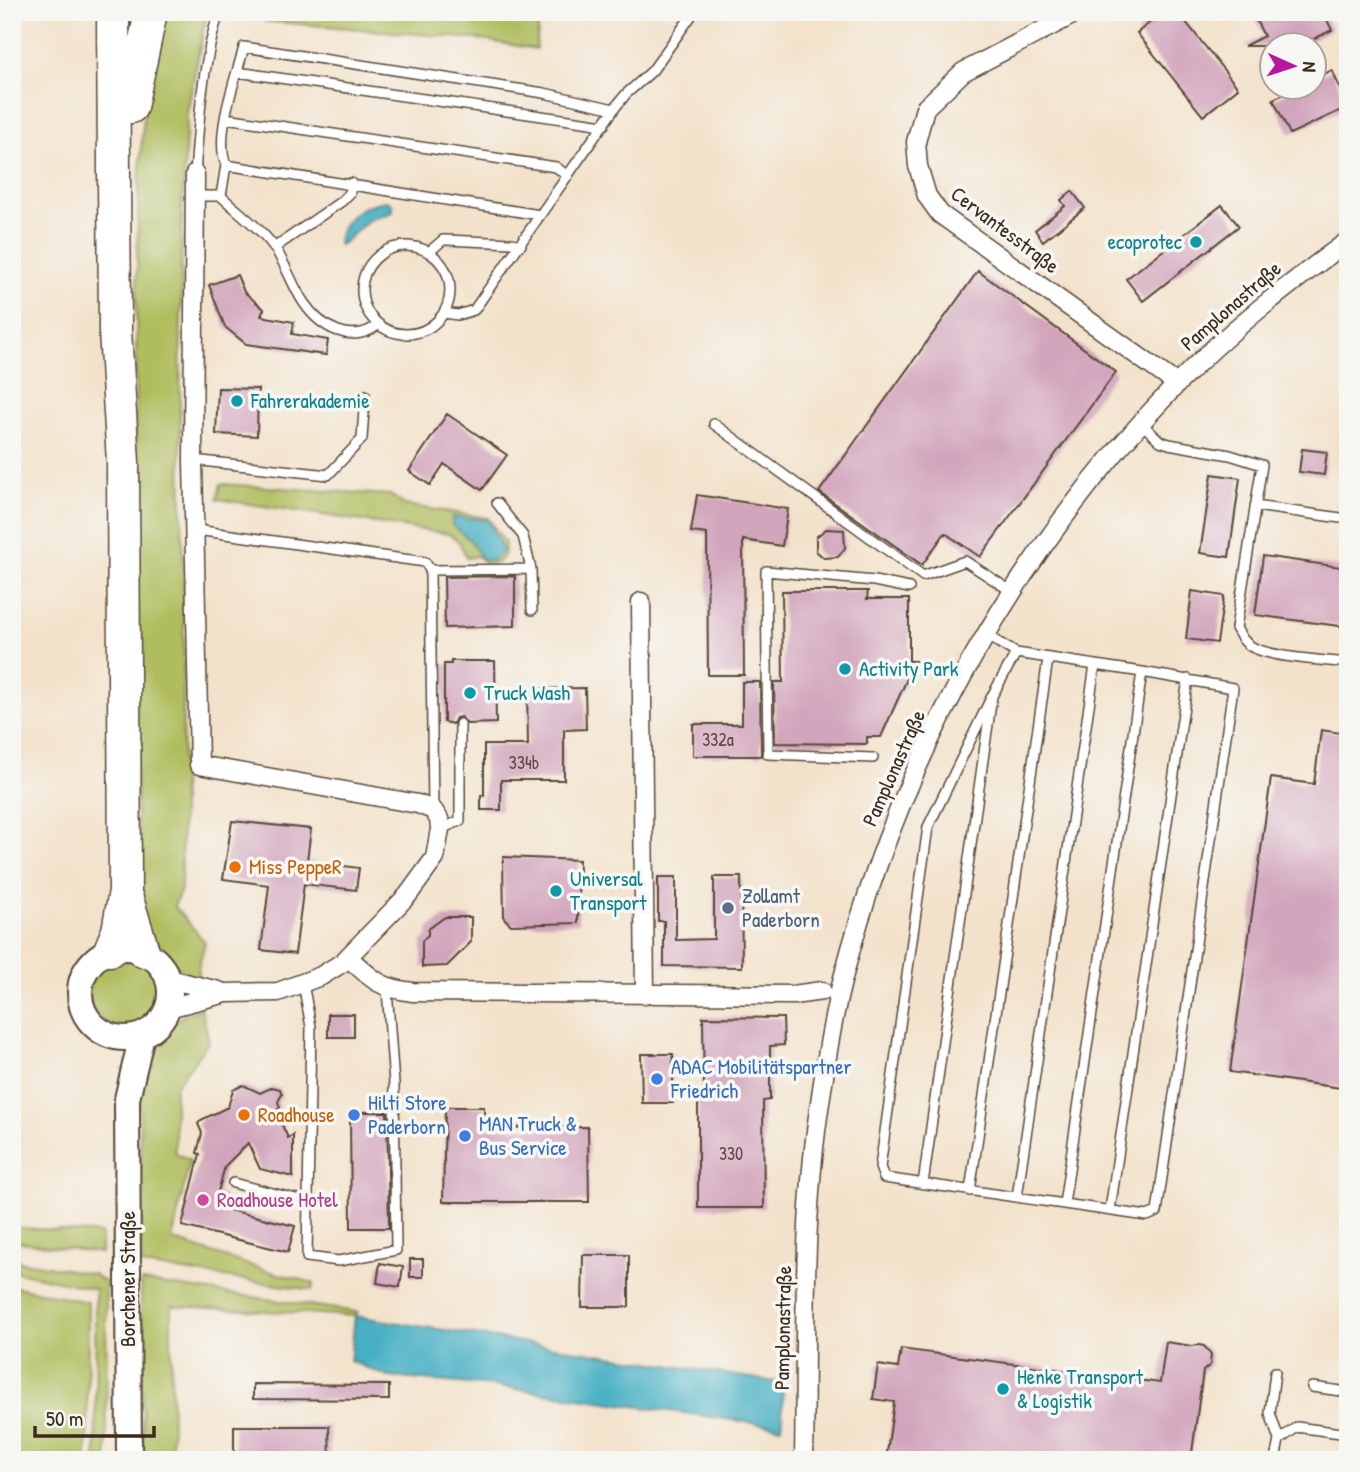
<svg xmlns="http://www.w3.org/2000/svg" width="1360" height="1472" font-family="'Patrick Hand',sans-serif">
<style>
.green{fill:#b0bd5f;stroke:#76743e;stroke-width:2}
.water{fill:#45afc4;stroke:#406c71;stroke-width:2}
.building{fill:#d2a5bc}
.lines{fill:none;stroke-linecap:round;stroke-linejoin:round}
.service-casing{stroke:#574638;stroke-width:12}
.minor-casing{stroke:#574638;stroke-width:21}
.secondary-casing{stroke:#574638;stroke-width:28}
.motorway-casing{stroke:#574638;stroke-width:35}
.service{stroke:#fff;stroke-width:9}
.minor{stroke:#fff;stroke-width:18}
.secondary{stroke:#fff;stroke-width:24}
.motorway{stroke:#fff;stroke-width:32}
.culture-dot{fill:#0f9aa8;stroke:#f6f6f2;stroke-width:2.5}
.food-dot{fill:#e8710a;stroke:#f6f6f2;stroke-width:2.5}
.service-dot{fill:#5c6f8a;stroke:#f6f6f2;stroke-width:2.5}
.shop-dot{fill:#3f7fe0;stroke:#f6f6f2;stroke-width:2.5}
.hotel-dot{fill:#d1479c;stroke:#f6f6f2;stroke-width:2.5}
.labels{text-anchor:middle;stroke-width:7;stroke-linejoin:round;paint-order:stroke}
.number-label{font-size:18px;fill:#614946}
.street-label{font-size:21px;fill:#3b2a1e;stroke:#f6f6f2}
.culture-label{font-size:21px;fill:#0d838f;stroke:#f6f6f2;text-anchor:start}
.food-label{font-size:21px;fill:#c56008;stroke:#f6f6f2;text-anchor:start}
.service-label{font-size:21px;fill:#4e5e75;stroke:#f6f6f2;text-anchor:start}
.shop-label{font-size:21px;fill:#366cbe;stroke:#f6f6f2;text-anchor:start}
.hotel-label{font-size:21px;fill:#b23c85;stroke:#f6f6f2;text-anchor:start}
</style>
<rect width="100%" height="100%" fill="#f6f6f2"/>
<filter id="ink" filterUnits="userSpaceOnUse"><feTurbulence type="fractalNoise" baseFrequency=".0143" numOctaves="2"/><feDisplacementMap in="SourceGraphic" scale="14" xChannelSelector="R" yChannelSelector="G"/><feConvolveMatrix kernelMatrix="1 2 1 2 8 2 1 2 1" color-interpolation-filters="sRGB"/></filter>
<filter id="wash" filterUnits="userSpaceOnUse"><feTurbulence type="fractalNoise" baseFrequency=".00686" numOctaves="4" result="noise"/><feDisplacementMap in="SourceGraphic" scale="28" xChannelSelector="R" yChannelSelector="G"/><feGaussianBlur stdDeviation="1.57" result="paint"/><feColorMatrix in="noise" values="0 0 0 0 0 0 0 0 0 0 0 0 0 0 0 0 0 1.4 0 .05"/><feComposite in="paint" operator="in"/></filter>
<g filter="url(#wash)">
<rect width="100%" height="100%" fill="#f3e2cb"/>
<!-- green -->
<path class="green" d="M161 12H207L187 113 182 215 180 405 184 612 181 889 174 906 205 942 198 969 199 979 182 972 157 946 142 922 137 869C136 698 134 526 136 355 138 240 134 125 161 12Z
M266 12H414L446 19 449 12H540L536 49 476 39 265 21Z
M221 484 390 495 405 505 488 518 505 543V554L497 563 486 564 477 556 467 558 459 542 449 534 217 499Z
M89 993a35 35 0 1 1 70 0a35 35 0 1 1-70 0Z
M201 1008 209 1041 175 1087V1153L190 1160 172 1240 268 1271 314 1283 312 1290 141 1265 140 1083 144 1057 155 1042 168 1031 180 1017Z
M12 1227 101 1234V1253L12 1241Z
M12 1260 94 1274 100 1280 106 1282 107 1460H96L95 1289 12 1271Z
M141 1281 358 1312 355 1316 171 1306 172 1460H143Z
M12 1286 88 1302 87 1460H12Z"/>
<!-- water -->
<path class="water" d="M387 201 392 204 393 212 369 220 342 244 338 245C339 219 363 203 387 201Z
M452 517 488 520 503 551 492 561 482 559 470 540 452 525Z
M355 1316 783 1383 782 1427 494 1386 389 1377 350 1361Z"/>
<g id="blocks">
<!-- building -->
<path class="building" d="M1163 12H1178L1238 88 1203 116 1137 33Z
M1267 12H1323L1332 30 1300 46H1244L1264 36 1255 18Z
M1332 70 1348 107 1290 134 1273 99 1297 88H1314V79Z
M1072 191 1085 208 1043 241 1035 230 1065 206 1061 200Z
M1222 205 1239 226 1143 301 1126 279Z
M978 271 1116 372 980 557 945 533 922 565 819 492Z
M237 275 244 292 264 309 261 316 294 322 292 334 328 340 326 355 246 344 225 327 209 285Z
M218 388 258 389 257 436 216 434Z
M447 414 507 455 482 490 444 464 430 485 409 471Z
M1302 449 1327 452 1324 475 1299 472Z
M1212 474 1240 478 1229 557 1200 553Z
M697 495 788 509 782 546 743 540 744 675H708L707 534 691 532Z
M826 529 844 530 845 548 838 557 824 558 816 551V537Z
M1263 556 1348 568V627L1255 615Z
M515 576V626L445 628 444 577Z
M782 591H868L867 599H909V661H915L881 737H867V744L775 743 774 682H783Z
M1192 591 1224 596 1217 643 1186 639Z
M451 661H495L496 723 467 724 461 717 456 718 453 724 444 722V664H451Z
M742 682H760L761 756H693V724H742Z
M585 688 586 729 564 730V780H501V810H481V795H484V745H528L527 689Z
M1321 730 1348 734V1089L1230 1072 1271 778 1314 784Z
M232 821 311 829 307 861 359 868 356 890 304 884 295 954 261 950 269 885 223 879Z
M503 857 579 860 578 923 511 925 504 918Z
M658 877H676V940L714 939V877H741L742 967 664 966V921H658Z
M445 917H471V942L447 966 422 967V941L428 935V929Z
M328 1014H354V1037H328Z
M703 1017 783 1018 784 1045 770 1046V1100L763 1101 764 1208H698V1100H704Z
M641 1054H673V1103H642Z
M243 1085 260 1093 273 1087 280 1089 282 1094 278 1102 280 1107 276 1112 288 1138 293 1135V1177L260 1169 248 1143 225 1166 218 1192 225 1197 229 1210 295 1226 288 1252 182 1226 200 1154 197 1153 202 1133 198 1124 201 1120 228 1107 233 1090Z
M445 1107H484V1128L588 1127 589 1202H443Z
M350 1112H387L389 1228H351Z
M583 1255H629V1307H582Z
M410 1259H423V1277H410Z
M380 1263 403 1267 400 1287 377 1283Z
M1166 1342 1192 1346 1199 1345 1204 1346 1211 1354 1210 1365 1203 1371 1191 1460H886L894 1402 873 1399 878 1365 898 1368 901 1349 1160 1383Z
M253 1384 389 1385V1400L253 1399Z
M234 1426H329L330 1460H234Z"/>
</g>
</g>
<g filter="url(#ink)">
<use href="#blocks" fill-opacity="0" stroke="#574638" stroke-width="2"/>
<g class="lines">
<!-- service casing -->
<g class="service-casing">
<path id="service" d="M237 72 604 125
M614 109 626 94 652 71 694 12
M226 118 556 167 568 176
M226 165C214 135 236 78 244 47L544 93 614 109 474 310 458 315 444 313
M195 174C199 120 202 64 219 12
M196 196H221C238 212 264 231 276 250 287 267 293 287 304 303 321 328 352 345 378 325
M221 196 226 165 540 215
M362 290a44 44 0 1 1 88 0a44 44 0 1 1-88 0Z
M274 248 342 201 350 193 351 183
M429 252 443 240H446L512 243 521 245
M1141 423 1160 441 1169 444 1230 455 1262 465 1236 628C1241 637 1245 644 1254 648 1277 658 1322 660 1348 663
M714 424 923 576 965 561 1011 591
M193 460 328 475 362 439 365 395
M497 503 523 536 531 569
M1255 506 1348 519
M196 530 425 562 430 570 433 810
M430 570 531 569 532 610
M986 635 1016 653 1142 672 1233 688 1157 1212 1147 1216 884 1178 880 1167 928 827 992 696
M873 758 768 754 766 571 874 581 909 588
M440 829 460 821V724
M303 983 311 1027 307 1257 339 1261 396 1250 394 1084 387 989
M233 1183 308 1202
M923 1184 992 696 1016 653
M970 1191 1048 659
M1017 1197 1095 665
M1064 1204 1142 672
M1110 1210 1188 679
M1275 1372 1270 1413 1279 1440
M1312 1387 1348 1392
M1275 1460 1279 1440 1297 1427 1348 1434"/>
</g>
<!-- minor casing -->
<g class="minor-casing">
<path id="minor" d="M1078 12 963 72 925 108 916 142 918 166 927 196 940 214 1177 384
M641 602 645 995
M348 957C373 980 379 988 413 992L793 995 822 991
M168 979 219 991
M168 1008 226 993 278 992 321 976 342 963 408 895 435 858 440 829 439 819 433 810 418 804 199 765 193 460 195 174
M804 1460C806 1346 802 1230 818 1116 825 1070 831 1023 843 978 901 755 1016 551 1176 385 1228 331 1288 285 1348 241"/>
</g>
<!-- secondary casing -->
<g class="secondary-casing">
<path id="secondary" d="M80 993a45 45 0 1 1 90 0a45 45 0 1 1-90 0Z
M129 1460 127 1099 142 1035"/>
</g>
<!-- motorway casing -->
<g class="motorway-casing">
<path id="motorway" d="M131 107 151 12
M127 899 143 951
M110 950 118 931 125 891 123 462 115 331 113 12"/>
</g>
<!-- service -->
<use href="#service" class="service"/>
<!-- minor -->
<use href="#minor" class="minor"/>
<!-- secondary -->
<use href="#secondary" class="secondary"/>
<!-- motorway -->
<use href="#motorway" class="motorway"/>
</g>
</g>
<!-- markers -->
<g class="culture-dot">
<circle cx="1196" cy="242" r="7"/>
<circle cx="237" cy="401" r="7"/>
<circle cx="845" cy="669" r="7"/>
<circle cx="470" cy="693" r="7"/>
<circle cx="556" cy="891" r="7"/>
<circle cx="1003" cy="1389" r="7"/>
</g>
<g class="food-dot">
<circle cx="235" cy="867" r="7"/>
<circle cx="244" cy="1115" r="7"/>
</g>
<circle class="service-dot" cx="728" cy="908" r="7"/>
<g class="shop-dot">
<circle cx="657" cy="1079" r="7"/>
<circle cx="354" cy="1115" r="7"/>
<circle cx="465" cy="1136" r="7"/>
</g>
<circle class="hotel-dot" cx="203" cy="1200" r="7"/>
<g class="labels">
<!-- number labels -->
<g class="number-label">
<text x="718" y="746">332a</text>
<text x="524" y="769">334b</text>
<text x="731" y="1160">330</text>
</g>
<!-- street labels -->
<g class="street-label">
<text transform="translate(1005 230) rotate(37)" y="7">Cervantesstraße</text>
<text transform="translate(1231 306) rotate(-41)" y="7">Pamplonastraße</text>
<text transform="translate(894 768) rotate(-66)" y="7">Pamplonastraße</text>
<text transform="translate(128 1279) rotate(-90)" y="7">Borchener Straße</text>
<text transform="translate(783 1328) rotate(-89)" y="7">Pamplonastraße</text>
</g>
<!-- culture labels -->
<g class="culture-label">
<text x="1182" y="249" text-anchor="end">ecoprotec</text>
<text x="251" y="408">Fahrerakademie</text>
<text x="859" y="676">Activity Park</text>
<text x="484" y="700">Truck Wash</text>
<text x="570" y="886">Universal<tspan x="570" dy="24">Transport</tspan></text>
<text x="1017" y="1384">Henke Transport<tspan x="1017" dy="24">&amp; Logistik</tspan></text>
</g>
<!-- food labels -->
<g class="food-label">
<text x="249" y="874">Miss PeppeR</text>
<text x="258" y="1122">Roadhouse</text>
</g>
<!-- service labels -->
<g class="service-label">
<text x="742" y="903">Zollamt<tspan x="742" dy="24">Paderborn</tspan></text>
</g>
<!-- shop labels -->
<g class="shop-label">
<text x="671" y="1074">ADAC Mobilitätspartner<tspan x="671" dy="24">Friedrich</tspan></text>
<text x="368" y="1110">Hilti Store<tspan x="368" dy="24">Paderborn</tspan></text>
<text x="479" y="1131">MAN Truck &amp;<tspan x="479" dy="24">Bus Service</tspan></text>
</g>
<!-- hotel labels -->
<g class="hotel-label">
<text x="217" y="1207">Roadhouse Hotel</text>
</g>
</g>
<!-- margin -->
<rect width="1360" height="1472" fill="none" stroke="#f6f6f2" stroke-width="42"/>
<!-- north arrow -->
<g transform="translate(1293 66) rotate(93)"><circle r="33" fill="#f6f6f2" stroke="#aba49d" stroke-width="2"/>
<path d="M0-5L12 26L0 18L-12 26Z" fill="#b5179e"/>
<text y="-10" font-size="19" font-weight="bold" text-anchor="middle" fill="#3b2a1e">N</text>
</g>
<!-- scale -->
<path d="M35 1426v10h119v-10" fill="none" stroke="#3b2a1e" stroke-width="3.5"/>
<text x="46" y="1426" font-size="21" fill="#3b2a1e" stroke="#f6f6f2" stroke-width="5" paint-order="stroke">50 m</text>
</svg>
